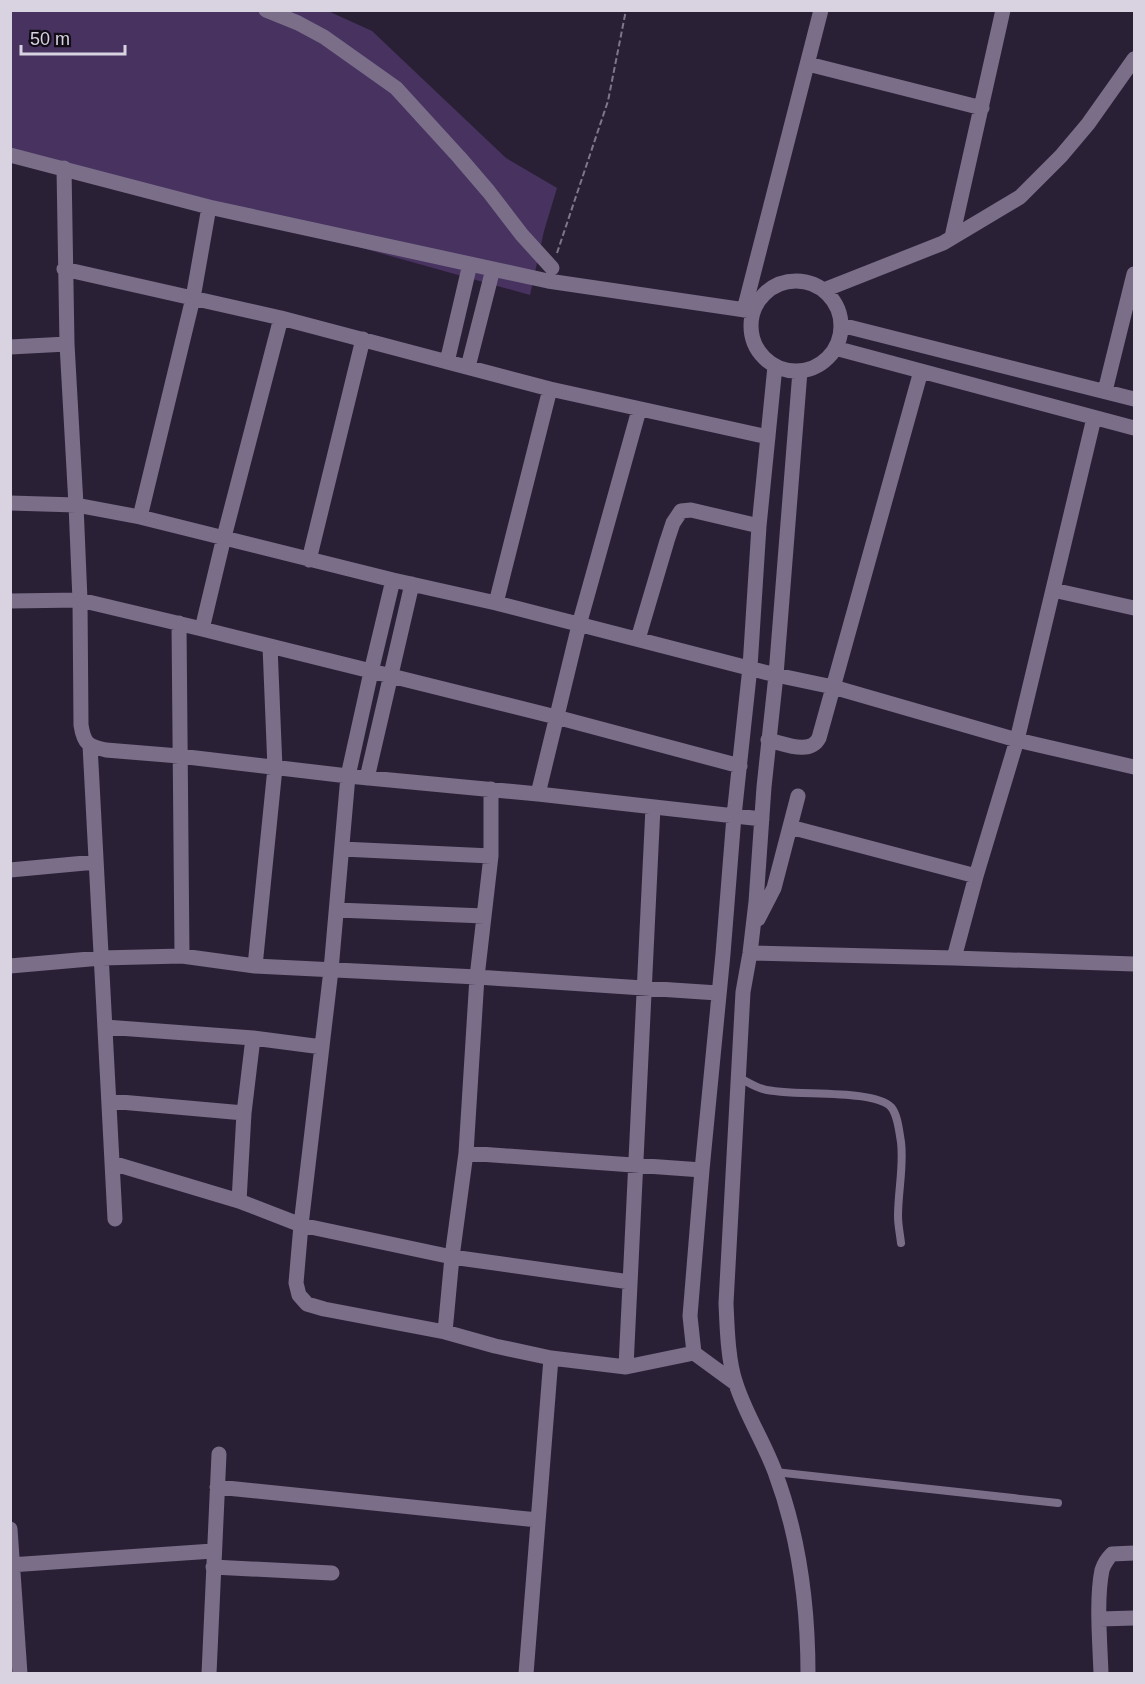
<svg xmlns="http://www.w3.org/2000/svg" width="1145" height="1684" font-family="Arial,sans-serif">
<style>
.green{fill:#483260}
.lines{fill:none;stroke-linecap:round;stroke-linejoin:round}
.path{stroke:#7f7789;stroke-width:2;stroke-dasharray:6 3;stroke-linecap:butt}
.lane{stroke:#7a6e89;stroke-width:8}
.street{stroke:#7a6e89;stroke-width:15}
</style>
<rect width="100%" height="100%" fill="#2a2036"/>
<!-- green -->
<path class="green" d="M10 11H328L372 31 506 158 557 188 544 231 530 295 11 150Z"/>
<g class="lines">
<!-- path -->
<path class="path" d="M557 253 608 101 626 10"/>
<!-- lane -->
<path class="lane" d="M738 1077C746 1081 755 1087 763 1089 790 1097 873 1088 891 1107 898 1115 899 1131 901 1142 904 1166 898 1191 898 1216 898 1225 900 1234 901 1243
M775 1472 1058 1503"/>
<!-- street -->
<path class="street" d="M266 10 298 23 324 37 396 88 459 157 489 192 522 235 552 268
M808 64 982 108
M10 155 209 207 548 281 752 311
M64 168 67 344 76 505 80 600 81 725C84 744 88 746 106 750L179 756 348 776 538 794 762 819
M952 237 1003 10
M64 269 281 318 550 389 768 437
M751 326a45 45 0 1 1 90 0a45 45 0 1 1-90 0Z
M824 290 943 243 1020 197 1061 156 1088 124 1134 59
M744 310 821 10
M841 325 1134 399
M10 347 67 344
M835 348 1134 428
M447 362 470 264
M468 367 493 269
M800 371 776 675 764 787 756 902 750 953 743 992 726 1303C727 1327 728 1362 736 1384 746 1415 764 1442 775 1472 799 1536 808 1606 808 1674
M1105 391 1134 274
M10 503 76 505 140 517 393 580 496 603 776 675 833 687 1017 740 1134 767
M140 517 193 298 209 207
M309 560 363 339
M393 580 371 672 348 776 331 970 301 1225 296 1283 299 1295 307 1304 324 1309 445 1332 495 1346 551 1358 626 1367 694 1353
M1053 590 1134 608
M10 601 80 600 202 629 556 717 740 766
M496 603 550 389
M179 623 182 956
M202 629 224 537 281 318
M638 639 667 541 673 523 681 511 691 510 759 526
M768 740C783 743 810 756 819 738L921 371
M90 745 115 1219
M367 778 412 584
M538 794 579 625 639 410
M790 827 976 876
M342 849 491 856
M10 870 96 862
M337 910 484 916
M758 919 774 888 798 796
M750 953 954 958 1134 964
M954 958 976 876 1017 740 1094 418
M10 966 101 958 182 956 255 966 477 977 718 993
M255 966 275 768 270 646
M105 1027 253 1038 322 1047
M109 1101 244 1113
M466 1153 702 1170
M112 1163 239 1201 301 1225 452 1257 630 1282
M239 1201 244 1113 253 1038
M445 1332 452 1257 466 1153 477 977 491 856V789
M626 1367 653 807
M735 1383 694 1353 690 1316 702 1170 723 954 734 816 750 667 759 526 775 366
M217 1487 538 1520
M10 1529 20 1674
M10 1565 213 1551
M213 1567 332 1573
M1100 1619 1134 1618
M209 1674 219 1454
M526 1674 551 1358
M1101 1674C1100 1643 1096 1599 1102 1570 1104 1564 1107 1559 1112 1554L1134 1553"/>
</g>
<!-- border -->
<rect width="1145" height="1684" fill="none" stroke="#d8d2e1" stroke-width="24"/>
<!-- scale -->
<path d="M21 45v9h104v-9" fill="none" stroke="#d8d2e1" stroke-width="3"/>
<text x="30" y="45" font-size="18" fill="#d8d2e1" stroke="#110c16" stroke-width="4.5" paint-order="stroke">50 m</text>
</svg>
